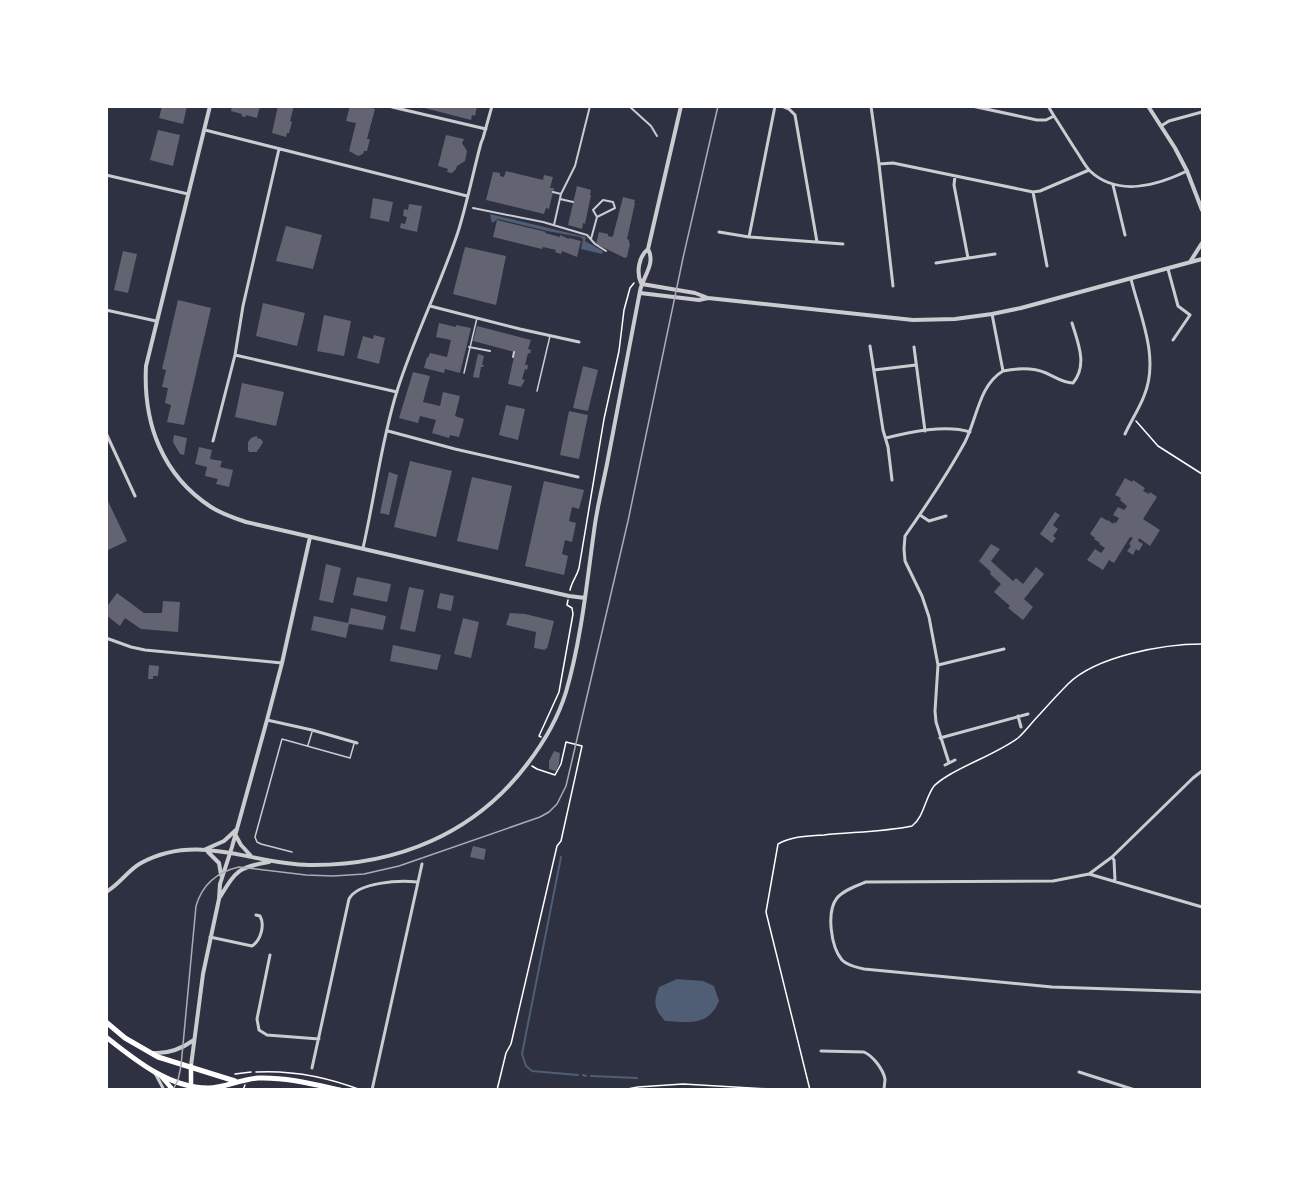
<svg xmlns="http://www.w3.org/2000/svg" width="1309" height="1196" font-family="'Exo 2',sans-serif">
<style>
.water{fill:#4f5d75}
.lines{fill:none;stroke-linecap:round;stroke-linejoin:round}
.stream{stroke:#4f5d75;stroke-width:2}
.building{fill:#626471}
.path{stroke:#fff;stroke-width:1.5}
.service{stroke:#caccd0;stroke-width:1.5}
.pedestrian{stroke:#caccd0;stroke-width:2}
.minor{stroke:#caccd0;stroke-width:3}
.tertiary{stroke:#caccd0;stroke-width:4}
.secondary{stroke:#fff;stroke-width:4.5}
.trunk{stroke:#fff;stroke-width:5}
.tram{stroke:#abadb3;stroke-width:1.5}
</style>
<rect width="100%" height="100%" fill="#2d3142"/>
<!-- water -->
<path class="water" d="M490 214 586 237 585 241 603 251 602 254 581 249 583 239 580 237 547 231 502 220 498 219 492 223Z
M677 979 703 981 714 986 719 1001C708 1027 689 1022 665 1021 654 1008 653 1003 659 987Z"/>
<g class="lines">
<!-- stream -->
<path class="stream" d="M561 857 522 1054 526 1066 532 1071 578 1075
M583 1075 586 1076
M591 1076 637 1078"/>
</g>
<!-- building -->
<path class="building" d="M162 106H187L183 124 159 118Z
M232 106H260L257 118 246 115V117L241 116 242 114 231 111Z
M278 106H294L290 121 292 122 289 133H287L286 137 272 133Z
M350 106H367L375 109 367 139H370L367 151H364L363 154 358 156 349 151 356 123 346 121Z
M417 106H477L475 116 472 115 471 120Z
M158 130 180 135 173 166 150 160Z
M446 135 464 139 462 143 467 151 465 161 457 166 456 169 452 173 447 172 448 169 438 166Z
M506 171 543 180 544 175 553 177 550 188H554L549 209 546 208 544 214 486 200 493 172 500 173V176L504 177Z
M577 186 591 190 590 195H591L585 224 583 223 582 229 568 225Z
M623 197 635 200 634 203H635L627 239 629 240V243L630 244 627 257 625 258 596 244 599 232 608 234V236L612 237 613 236Z
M373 198 393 202 389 222 370 218Z
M409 204 422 206 417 232 400 228 401 223 405 224 407 217 403 216 404 209 408 210Z
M497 220 546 232 545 233 556 236 560 237V235L569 239V238L581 241 577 257 562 251 561 254 555 252 556 250 543 247 542 249 493 237Z
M286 226 322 235 313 269 276 261Z
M465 247 506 256 496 305 453 294Z
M123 251 137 254 128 293 114 290Z
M178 300 211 308 184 425 167 422 171 405 165 403 168 388 162 387 166 370 162 369Z
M263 303 305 313 297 346 256 336Z
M324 315 351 321 344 356 317 351Z
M439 323 456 327V325L471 328 460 373 445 369 444 373 424 368 427 357 428 358 430 353 447 357 451 340 436 337Z
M477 326 531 340 528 349 531 350 530 354 528 353 525 365H528L527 370 525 369 522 379 525 380 521 387 508 384 515 352 473 341Z
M374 335 385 338 379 364 357 358 363 336 373 339Z
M478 354 484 356 482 365H484L483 367H481L479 378 473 377Z
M583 366 598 370 588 411 573 408Z
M413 372 430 376 423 402 440 406 443 392 460 396 455 416 464 419 459 437 450 435 449 438 432 433 436 420 420 416 418 423 399 418Z
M242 383 284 392 276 426 235 417Z
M506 405 525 409 518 440 499 435Z
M569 411 588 415 579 459 560 455Z
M174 435 187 438 184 455 180 454 173 442Z
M257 436V438L261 439 263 442 259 449H258L257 452H249L248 450V442L251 438Z
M199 447 212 450 210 459 222 461 220 467 233 470 229 487 216 484 218 479 205 476 207 467 195 464Z
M410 461 452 471 436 537 394 527Z
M389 472 398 475 389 515 380 513Z
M472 477 512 486 498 550 457 541Z
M1125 478 1132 482 1133 480 1145 488 1143 491 1149 494 1150 492 1157 497 1143 519 1160 530 1150 546 1139 538 1138 541 1143 544 1139 551 1136 549 1133 555 1127 551 1131 546 1129 544 1133 538 1130 537 1114 563 1109 560 1103 570 1087 560 1095 549 1101 553 1105 548 1099 544 1100 543 1094 539 1095 538 1090 534 1101 517 1108 521V520L1113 524 1114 522 1116 523 1119 518 1113 515 1118 507 1124 510 1127 506 1120 500 1121 498 1115 495Z
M544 481 584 490 579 509 572 507 569 521 576 523 572 542 565 540 562 554 568 556 564 575 525 566Z
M106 497 127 541 106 551Z
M1055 512 1060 515 1053 525 1058 529 1053 536 1056 538 1052 543 1040 534Z
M991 544 1000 549 991 561 1013 581 1016 578 1023 584 1036 567 1044 574 1024 599 1033 607 1023 620 1008 608 1010 606 994 592 1001 584 990 574 991 572 979 561Z
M326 564 341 568 333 603 319 600Z
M357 577 391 584 387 602 353 595Z
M409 587 424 590 415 632 400 629Z
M117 593 144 613H162L163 601 180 602 178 632 141 629 125 618 120 626 106 615V608Z
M440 593 454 596 451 611 437 608Z
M351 608 386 616 383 630 349 624 346 638 311 630 314 616 348 623Z
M510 613 525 614 554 621 547 649 545 648V650L534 648 536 632 506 625Z
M463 618 479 622 471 658 454 654Z
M393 645 441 655 437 670 390 661Z
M149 665 159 666 158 676H153V679H148Z
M554 751 560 753 559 764 556 771 549 769V761Z
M473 846 486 849 484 860 470 857Z"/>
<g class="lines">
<!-- path -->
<path class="path" d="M1136 421 1158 446 1202 474
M570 590C572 581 577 576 579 568L604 419 619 351 624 310 630 288 634 283
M541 737 539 736 559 692 573 614 572 608 567 605 568 600
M256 1072C292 1070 327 1077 361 1090
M235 1074 251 1072
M243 1090 245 1085
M497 1090 506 1053 511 1044 557 846 561 841 582 746 566 742 561 764 555 775 537 769 532 766
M622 1090 638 1087 683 1084 788 1090
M810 1090 766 912 778 844C792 836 808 836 824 835 852 832 883 832 912 826 924 817 925 798 934 786 938 782 944 778 949 775 971 762 997 753 1018 738 1026 731 1032 722 1040 714 1049 704 1058 694 1068 684 1096 656 1164 644 1202 644"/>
<!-- service -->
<path class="service" d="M464 373 477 318
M537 391 550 336
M308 745 312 732
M292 852 261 844 257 842 255 837 282 739 350 758 354 744"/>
<!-- pedestrian -->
<path class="pedestrian" d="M629 106 651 126 657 136
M553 192 561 194
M560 199 573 202
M473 208 543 222 587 235 595 244 606 251
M554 225 561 194 575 166 590 106
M591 239 597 217 615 208 613 202 603 200 593 210 597 217
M469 347 490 351
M513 357 514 352"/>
<!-- minor -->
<path class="minor" d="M782 106 789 109 795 115 817 242
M871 106 879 164 893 286
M972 106 1037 120H1046L1054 116 1048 106
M392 107 486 129
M1054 116C1062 128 1069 140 1077 152 1081 158 1085 166 1090 171 1118 197 1156 186 1187 171
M1161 126 1169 121 1202 112
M205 130 467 196
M879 164 893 163 1033 192 1040 191 1089 170
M106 175 188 194
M955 176 954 185 968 258
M1113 185 1125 235
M1033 192 1047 266
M719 232 749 237 843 244
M749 237 775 106
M936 263 995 254
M1168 269 1178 306 1190 315 1173 340
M430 306 520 329 579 342
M106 310 156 321
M870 346 883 430 888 447 892 480
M914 347 925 431
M235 355 397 392
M874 370 916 365
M1003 371C1018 368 1032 367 1046 373 1055 377 1063 383 1073 383 1088 365 1078 343 1072 323
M388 431 455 449 578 477
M106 433 135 496
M1125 434C1131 421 1139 409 1144 396 1160 358 1140 316 1131 279
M886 438C910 432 946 424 970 432
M213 441 235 355 243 306 279 149
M920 515 929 521 946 516
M363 548C375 496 381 442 397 391 414 337 440 286 458 232 467 203 473 173 481 143L483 138 492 106
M106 638 131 647 145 650 282 663
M938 665 1004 649
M1018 716 1021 727
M267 720 312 730 357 743
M940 738 1028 714
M949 763 936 722 935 711 938 665 929 617 922 596 905 561 904 549 905 536C926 506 947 475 965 442 977 419 979 385 1003 371L992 314
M945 765 955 760
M1202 771 1193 778 1112 857 1089 874 1053 881 866 882C856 886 844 890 837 898 826 912 831 947 842 960 848 966 856 967 864 969L1052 987 1202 992
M1112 857 1114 860 1115 881
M1089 874 1202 907
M210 937 252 946C261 940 265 925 260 916L256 915
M270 955 257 1019 259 1030 267 1035 319 1039
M821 1051 864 1052C873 1056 883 1069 885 1079 885 1083 884 1086 884 1090
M312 1068 349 899C358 882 400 880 417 882
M1079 1072 1135 1090
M155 1073 164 1090
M372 1090 422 864"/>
<!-- tertiary -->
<path class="tertiary" d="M210 106 146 366C143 423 162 475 211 507 222 514 234 518 246 522L569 596 585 598
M1148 106 1175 148 1187 171 1202 210
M1190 262 1202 243
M641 283C636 272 639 256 648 249
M642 284 695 293 708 298 913 320 955 319 992 314 1021 308 1202 259
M640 293 699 300 708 298
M236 836 241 845 251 856
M206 849 224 841 237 829
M208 852 219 863 221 875
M106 892C120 884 128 870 141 863 198 832 251 864 309 865 396 866 475 834 528 763 544 742 558 718 566 692 582 637 587 580 595 524 598 504 603 484 607 464 618 406 629 349 640 291 643 276 656 264 648 249L681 106
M220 897C236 871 238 867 269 862
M154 1053C169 1054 181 1049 194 1040
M191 1066 203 974 219 899 220 884 232 847 267 720 282 663 310 537"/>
<!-- secondary -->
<path class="secondary" d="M191 1066V1090
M161 1076 173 1090"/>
<!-- trunk -->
<path class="trunk" d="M106 1022 125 1038 158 1057 235 1081
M106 1037C135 1060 169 1088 208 1088 225 1088 240 1079 258 1078 285 1077 313 1084 340 1090"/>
<!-- tram -->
<path class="tram" d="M173 1090 178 1080 181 1066 196 906C202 885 217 872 239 867L306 875 333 876 364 874 399 866 540 817 549 812 557 804 566 786 628 521 683 258 718 106"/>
</g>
<!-- border -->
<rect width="1309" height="1196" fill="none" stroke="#ffffff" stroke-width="216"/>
</svg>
